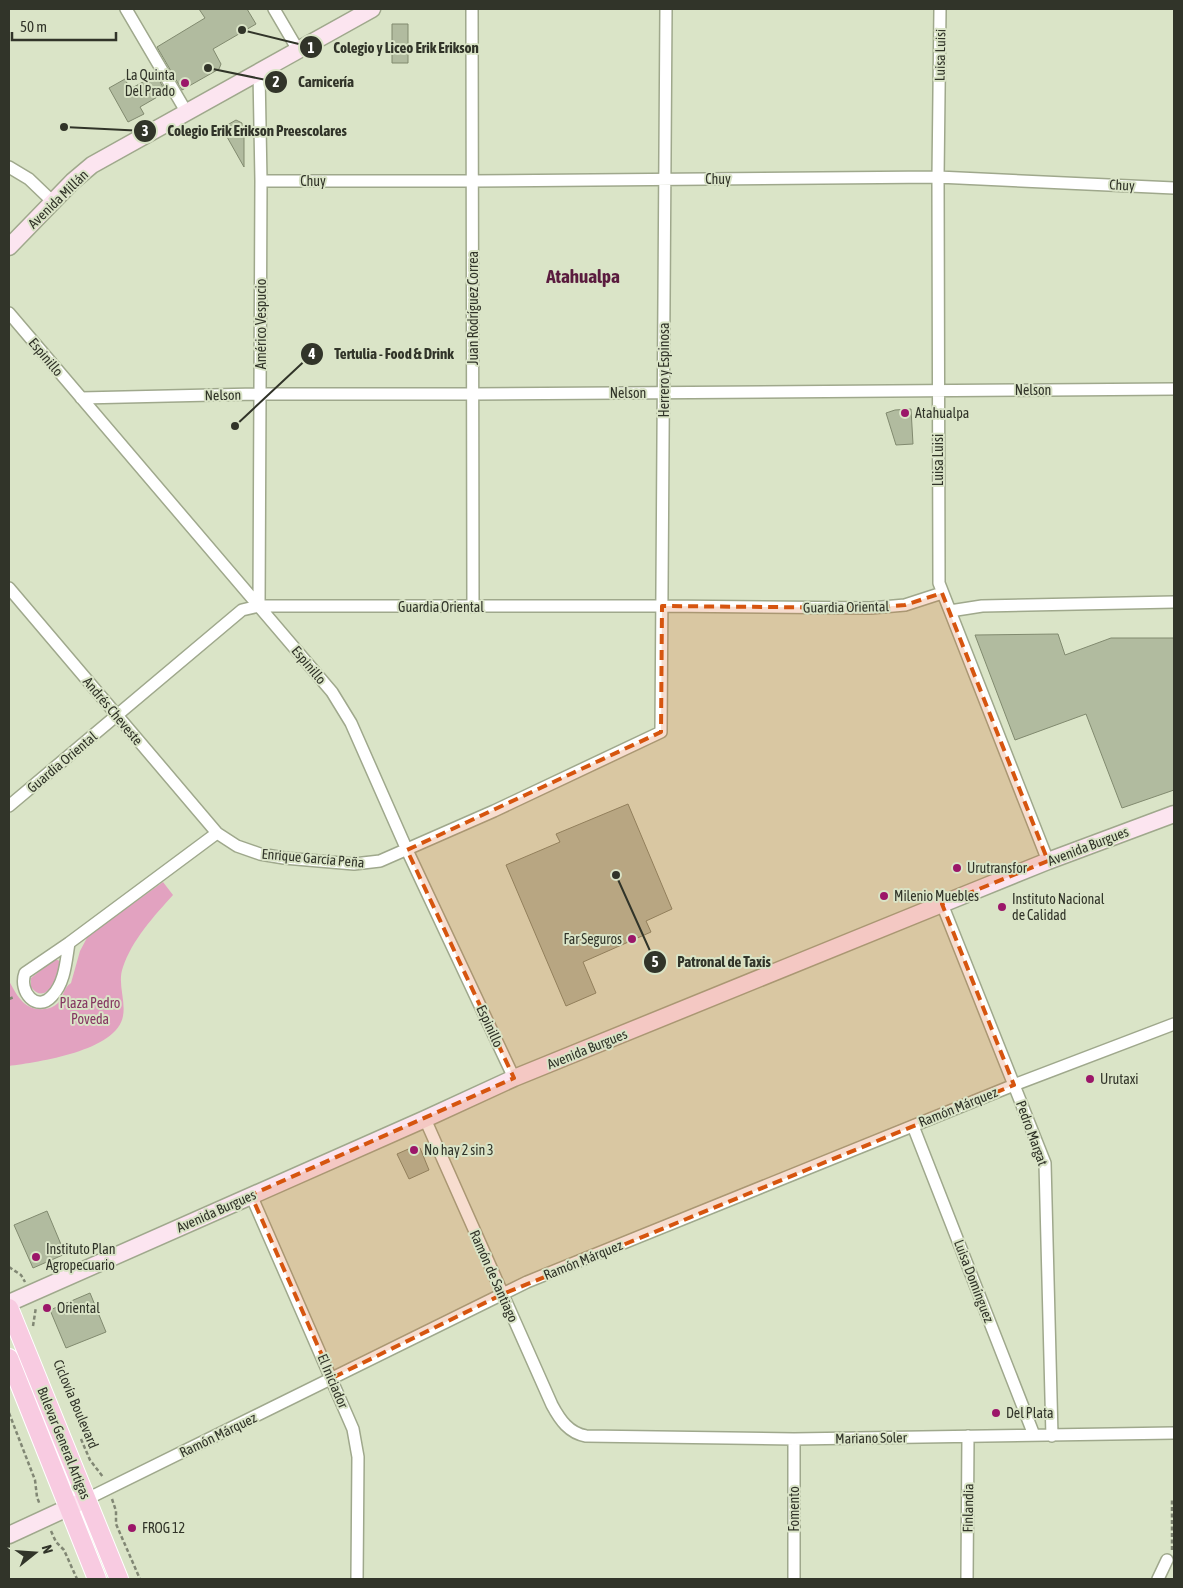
<svg xmlns="http://www.w3.org/2000/svg" width="1183" height="1588" font-family="'Asap Condensed',sans-serif">
<style>
.green{fill:#e2a2c0}
.building{fill:#b1bb9f;stroke:#818a6f}
.lines{fill:none;stroke-linecap:round;stroke-linejoin:round}
.street-casing{stroke:#9fa88c;stroke-width:14}
.secondary-casing{stroke:#9fa88c;stroke-width:19}
.primary-casing{stroke:#fff;stroke-width:20}
.path{stroke:#818774;stroke-width:2.5;stroke-dasharray:4 2.5;stroke-linecap:butt}
.street{stroke:#fff;stroke-width:11}
.secondary{stroke:#fce5f0;stroke-width:16}
.primary{stroke:#f8cbe1;stroke-width:18}
.marked{fill:#d6550f;fill-opacity:0.2;stroke:#d6550f;stroke-width:4;stroke-dasharray:10 6;stroke-linejoin:round}
.poi-dot{fill:#9b1669;stroke:#dae4c7;stroke-width:2}
.labels{text-anchor:middle;stroke-width:4;stroke-linejoin:round;paint-order:stroke}
.street-label{font-size:14px;fill:#313429;stroke:#dae4c7}
.poi-label{font-size:14px;fill:#313429;stroke:#dae4c7;text-anchor:start}
.park-label{font-size:14px;fill:#863762;stroke:#dae4c7}
.district-label{font-size:19px;font-weight:bold;fill:#5a1b3e;stroke:#dae4c7}
.leader{fill:none;stroke:#313429;stroke-width:2}
.callout-dot{fill:#313429;stroke:#dae4c7;stroke-width:2}
.mark-label{font-size:15px;text-anchor:middle;font-weight:bold;fill:#fff}
.callout-label{font-size:15px;text-anchor:middle;font-weight:bold;fill:#313429;stroke:#dae4c7;stroke-width:4;stroke-linejoin:round;paint-order:stroke}
</style>
<rect width="100%" height="100%" fill="#dae4c7"/>
<!-- green -->
<path class="green" d="M163 882 173 895C154 916 132 940 123 967 117 983 126 1000 123 1016 117 1051 38 1062 9 1066V981C17 995 24 1011 44 1009 49 1009 55 1006 58 1003 64 996 63 988 71 983L80 951 88 936Z
M54 960H58L61 963C59 976 46 1007 31 987V978Z"/>
<!-- building -->
<path class="building" d="M199 9H247L256 24 213 49 221 64 219 69 182 90 157 47 205 18Z
M392 24H408V63H392Z
M156 75 166 92 140 107 144 114 128 122 109 88 125 79 130 89Z
M236 120 242 123V128H244V167L222 128Z
M911 409 913 444 896 445 886 413 895 410Z
M1058 634 1065 655 1111 638H1174V790L1122 808 1086 714 1015 740 975 635Z
M628 804 672 909 646 921 651 932 583 962 596 993 566 1006 506 865 560 842 556 834Z
M413 1147 420 1148 429 1170 409 1179 397 1154Z
M47 1211 65 1254 33 1268 14 1225Z
M90 1293 106 1332 66 1348 50 1310Z"/>
<g class="lines">
<!-- street casing -->
<g class="street-casing">
<path id="street" d="M126 9 187 113
M274 9 298 50
M472 9 473 607
M940 9 938 177 939 583 1048 861
M9 167 29 179 53 202
M261 181H472L938 177 1174 188
M9 313 332 692 351 723 407 850 514 1078
M81 398 261 394H473L1174 389
M9 588 217 833
M259 606 261 181 259 72
M950 611 982 606 1174 602
M9 806 242 610 259 606H662L871 608 905 605 942 593
M942 904 1045 1163 1052 1436
M69 943C66 961 65 983 52 996 37 1013 18 992 25 973L69 943 217 833 237 846 260 854 284 858 354 864 380 861 494 811 661 732 666 9
M425 1119 552 1405C560 1420 569 1433 586 1436L794 1439 1174 1433
M913 1126 1034 1435
M251 1195 353 1429 358 1457 357 1579
M794 1439V1579
M87 1499 527 1282 1014 1085 1174 1024
M967 1579 968 1436
M1158 1579 1167 1560"/>
</g>
<!-- secondary casing -->
<g class="secondary-casing">
<path id="secondary" d="M9 247 73 181 92 165 372 9
M9 1303 425 1119 514 1078 942 904 1048 861 1174 814
M9 1535 87 1499"/>
</g>
<!-- primary casing -->
<g class="primary-casing">
<path id="primary" d="M9 1308 119 1579
M9 1358 97 1579"/>
</g>
<!-- path -->
<path class="path" d="M9 999 14 997
M9 1267 21 1275 25 1282
M33 1326 36 1307
M9 1413 35 1480 37 1497 40 1505
M81 1439 90 1460 103 1477
M112 1499 116 1511V1524L140 1579
M51 1531 56 1542 64 1550 77 1579
M1172 1550V1499H1174"/>
<!-- street -->
<use href="#street" class="street"/>
<!-- secondary -->
<use href="#secondary" class="secondary"/>
<!-- primary -->
<use href="#primary" class="primary"/>
</g>
<!-- marked area -->
<path class="marked" d="M942 593 1048 861 942 904 1014 1085 503 1294 332 1378 251 1195 514 1078 407 850 661 732 662 606 871 608 905 605Z"/>
<!-- markers -->
<g class="poi-dot">
<circle cx="185" cy="83" r="5"/>
<circle cx="905" cy="413" r="5"/>
<circle cx="957" cy="868" r="5"/>
<circle cx="884" cy="896" r="5"/>
<circle cx="1002" cy="907" r="5"/>
<circle cx="632" cy="939" r="5"/>
<circle cx="1090" cy="1079" r="5"/>
<circle cx="414" cy="1150" r="5"/>
<circle cx="36" cy="1257" r="5"/>
<circle cx="47" cy="1308" r="5"/>
<circle cx="996" cy="1413" r="5"/>
<circle cx="132" cy="1528" r="5"/>
</g>
<g class="labels">
<!-- street labels -->
<g class="street-label">
<text transform="translate(940 55) rotate(-89)" y="5">Luisa Luisi</text>
<text x="718" y="184">Chuy</text>
<text x="313" y="186">Chuy</text>
<text transform="translate(1122 185) rotate(3)" y="5">Chuy</text>
<text transform="translate(58 199) rotate(-44)" y="5">Avenida Millán</text>
<text transform="translate(473 308) rotate(-90)" y="5">Juan Rodríguez Correa</text>
<text transform="translate(261 324) rotate(-90)" y="5">Américo Vespucio</text>
<text transform="translate(46 357) rotate(50)" y="5">Espinillo</text>
<text transform="translate(664 370) rotate(-90)" y="5">Herrero y Espinosa</text>
<text x="1033" y="395">Nelson</text>
<text x="628" y="398">Nelson</text>
<text transform="translate(223 395) rotate(-1)" y="5">Nelson</text>
<text transform="translate(938 460) rotate(-90)" y="5">Luisa Luisi</text>
<text x="441" y="612">Guardia Oriental</text>
<text transform="translate(846 607) rotate(-1)" y="5">Guardia Oriental</text>
<text transform="translate(309 665) rotate(50)" y="5">Espinillo</text>
<text transform="translate(113 711) rotate(50)" y="5">Andrés Cheveste</text>
<text transform="translate(62 762) rotate(-40)" y="5">Guardia Oriental</text>
<text transform="translate(1088 846) rotate(-21)" y="5">Avenida Burgues</text>
<text transform="translate(313 858) rotate(5)" y="5">Enrique García Peña</text>
<text transform="translate(490 1026) rotate(65)" y="5">Espinillo</text>
<text transform="translate(587 1049) rotate(-22)" y="5">Avenida Burgues</text>
<text transform="translate(958 1107) rotate(-22)" y="5">Ramón Márquez</text>
<text transform="translate(1032 1133) rotate(70)" y="5">Pedro Margat</text>
<text transform="translate(216 1211) rotate(-24)" y="5">Avenida Burgues</text>
<text transform="translate(583 1260) rotate(-22)" y="5">Ramón Márquez</text>
<text transform="translate(494 1276) rotate(66)" y="5">Ramón de Santiago</text>
<text transform="translate(974 1281) rotate(69)" y="5">Luisa Domínguez</text>
<text transform="translate(333 1381) rotate(67)" y="5">El Iniciador</text>
<text transform="translate(76 1404) rotate(67)" y="5">Ciclovía Boulevard</text>
<text transform="translate(218 1435) rotate(-26)" y="5">Ramón Márquez</text>
<text transform="translate(871 1438) rotate(-1)" y="5">Mariano Soler</text>
<text transform="translate(64 1443) rotate(68)" y="5">Bulevar General Artigas</text>
<text transform="translate(968 1508) rotate(-89)" y="5">Finlandia</text>
<text transform="translate(794 1509) rotate(-90)" y="5">Fomento</text>
</g>
<!-- poi labels -->
<g class="poi-label">
<text x="175" y="80" text-anchor="end">La Quinta<tspan x="175" dy="16">Del Prado</tspan></text>
<text x="915" y="418">Atahualpa</text>
<text x="967" y="873">Urutransfor</text>
<text x="894" y="901">Milenio Muebles</text>
<text x="1012" y="904">Instituto Nacional<tspan x="1012" dy="16">de Calidad</tspan></text>
<text x="622" y="944" text-anchor="end">Far Seguros</text>
<text x="1100" y="1084">Urutaxi</text>
<text x="424" y="1155">No hay 2 sin 3</text>
<text x="46" y="1254">Instituto Plan<tspan x="46" dy="16">Agropecuario</tspan></text>
<text x="57" y="1313">Oriental</text>
<text x="1006" y="1418">Del Plata</text>
<text x="142" y="1533">FROG 12</text>
</g>
<!-- park labels -->
<g class="park-label">
<text x="90" y="1008">Plaza Pedro<tspan x="90" dy="16">Poveda</tspan></text>
</g>
<!-- district labels -->
<g class="district-label">
<text x="583" y="283">Atahualpa</text>
</g>
</g>
<!-- callouts -->
<path class="leader" d="M242 30L311 47M208 68L276 82M64 127L145 131M235 426L312 354M616 875L655 962"/>
<g class="callout-dot">
<circle cx="242" cy="30" r="5"/>
<circle cx="208" cy="68" r="5"/>
<circle cx="64" cy="127" r="5"/>
<circle cx="235" cy="426" r="5"/>
<circle cx="616" cy="875" r="5"/>
<circle cx="311" cy="47" r="12"/>
<circle cx="276" cy="82" r="12"/>
<circle cx="145" cy="131" r="12"/>
<circle cx="312" cy="354" r="12"/>
<circle cx="655" cy="962" r="12"/>
</g>
<g class="mark-label">
<text x="311" y="53">1</text>
<text x="276" y="87">2</text>
<text x="145" y="136">3</text>
<text x="312" y="359">4</text>
<text x="655" y="967">5</text>
</g>
<g class="callout-label">
<text x="406" y="53">Colegio y Liceo Erik Erikson</text>
<text x="326" y="87">Carnicería</text>
<text x="257" y="136">Colegio Erik Erikson Preescolares</text>
<text x="394" y="359">Tertulia - Food &amp; Drink</text>
<text x="724" y="967">Patronal de Taxis</text>
</g>
<!-- border -->
<rect width="1183" height="1588" fill="none" stroke="#313429" stroke-width="20"/>
<!-- north arrow -->
<g transform="translate(35 1553) rotate(73)" stroke="#dae4c7" stroke-width="4" paint-order="stroke">
<path d="M0-4L9 19L0 12L-9 19Z" fill="#313429"/>
<text y="-8" font-size="14" font-weight="bold" text-anchor="middle" fill="#313429">N</text>
</g>
<!-- scale -->
<path d="M12 32v8h104v-8" fill="none" stroke="#313429" stroke-width="2.5"/>
<text x="20" y="32" font-size="15" fill="#313429" stroke="#dae4c7" stroke-width="4" paint-order="stroke">50 m</text>
</svg>
